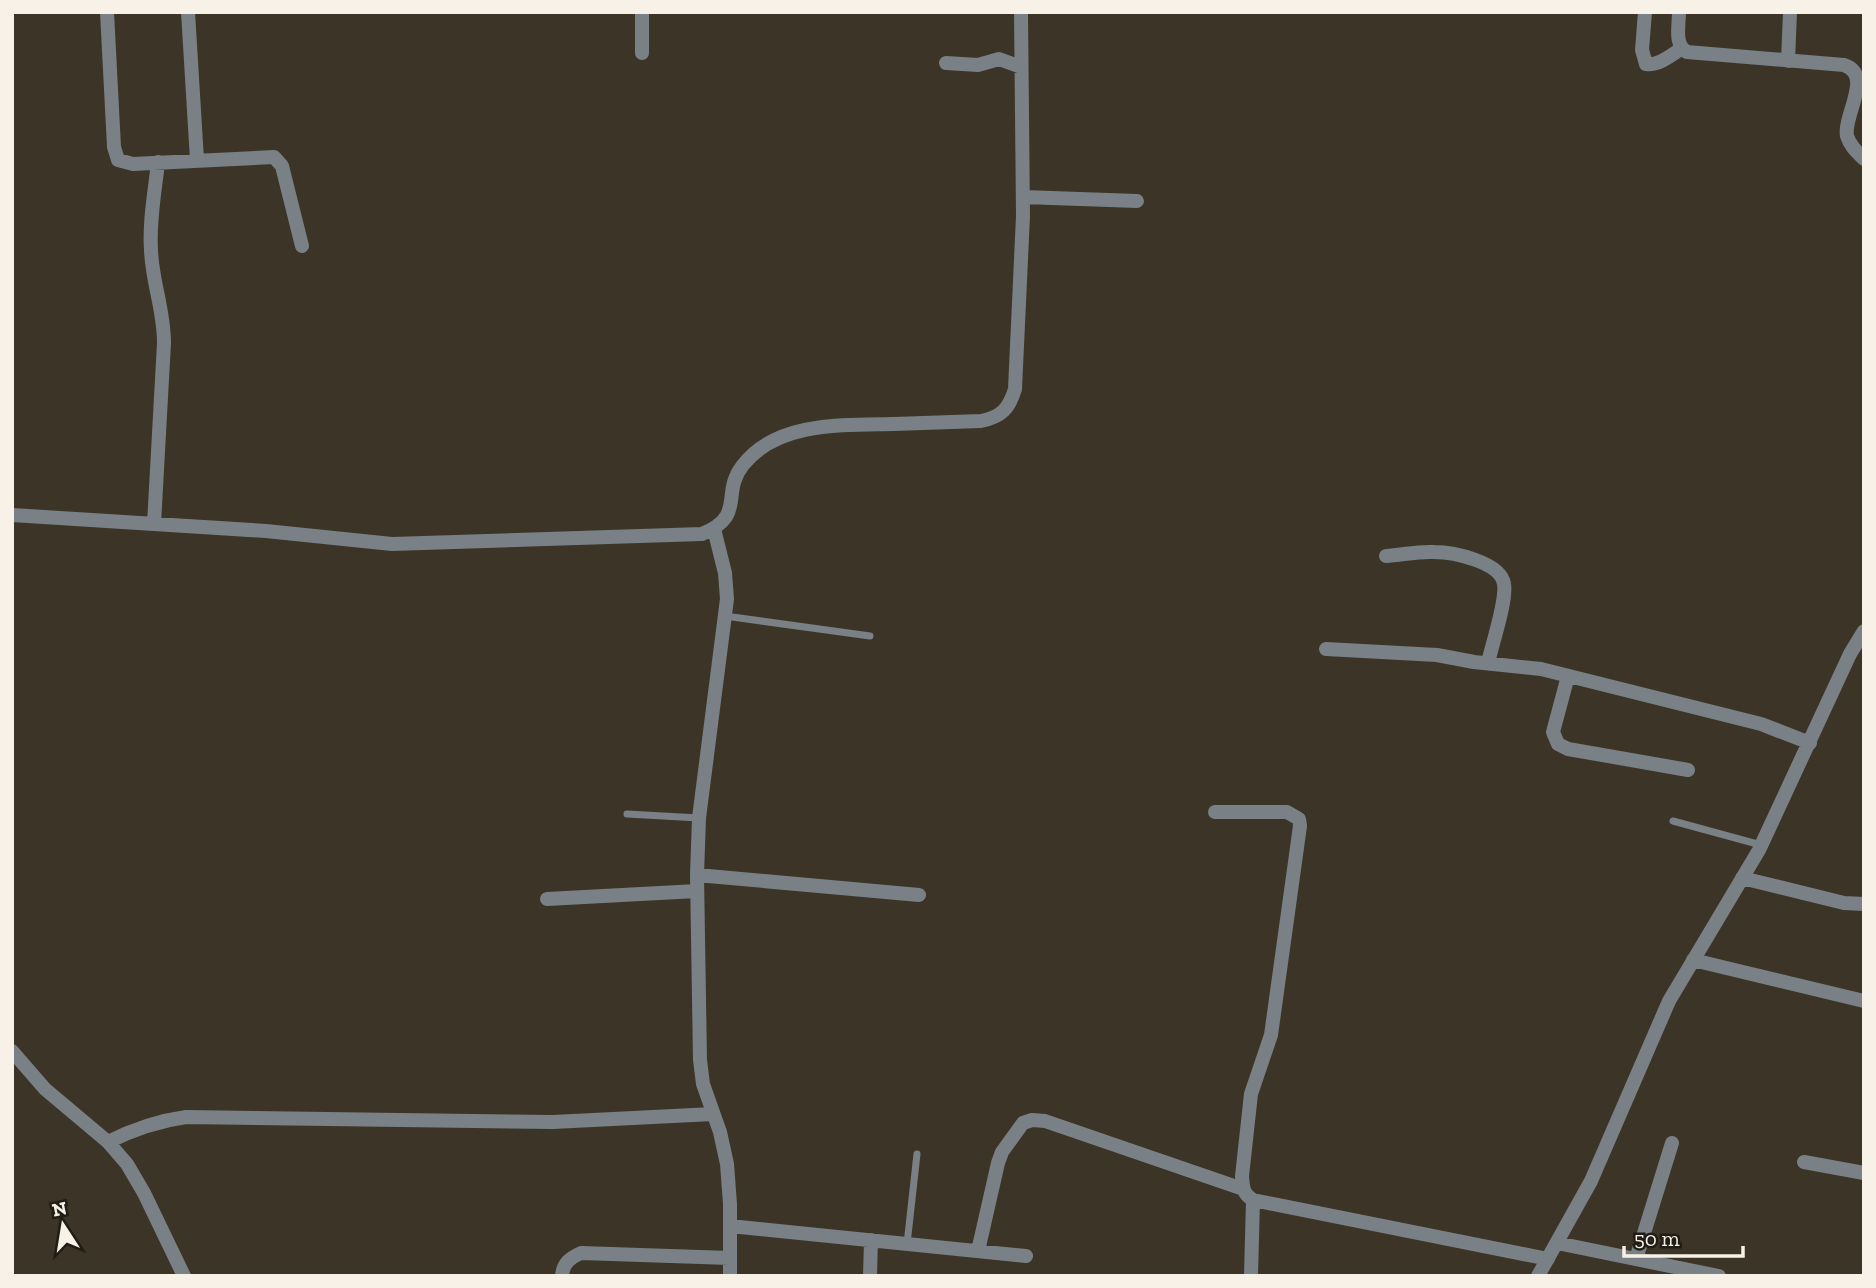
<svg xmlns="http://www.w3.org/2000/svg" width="1876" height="1288" font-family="'Zilla Slab',serif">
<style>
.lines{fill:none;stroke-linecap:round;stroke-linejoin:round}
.service{stroke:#798086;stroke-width:7}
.minor{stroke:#798086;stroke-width:14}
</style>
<rect width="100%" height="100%" fill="#3c3426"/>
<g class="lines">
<!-- service -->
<path class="service" d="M725 616 870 636
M627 814 699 818
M1673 821 1761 845
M907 1244 917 1154"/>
<!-- minor -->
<path class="minor" d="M107 12 114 147 118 160 133 164 274 157 282 166 302 246
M188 12 197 160
M642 12V53
M1645 12 1642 50 1646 64C1659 66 1671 55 1681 49
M1679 12C1679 26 1674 45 1687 52L1844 65C1874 75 1843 115 1847 136 1850 146 1857 152 1864 159
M1788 61 1790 12
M946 63 978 65 999 59 1021 67
M1023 197 1137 201
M12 515 266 531 392 544 702 534C747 515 720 494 743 465 777 421 845 425 894 424 923 423 952 422 981 421 1001 417 1009 409 1015 389L1023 216 1021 12
M154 524 164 343C164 309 152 282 151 250 149 221 155 191 158 162
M714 529 725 573 727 599 699 818 697 875 700 1060 703 1084 720 1132 727 1164 730 1204V1276
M1386 556C1402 555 1418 551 1434 552 1453 552 1501 562 1504 584 1507 601 1492 644 1488 663
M1326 649 1437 655 1474 662 1541 669 1761 724 1810 743
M1568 676 1553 732 1558 744 1568 749 1688 770
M1215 812H1287L1299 819 1300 826 1271 1035 1251 1094 1242 1176C1243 1188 1243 1194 1253 1200L1548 1259
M697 875 919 895
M1742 878 1844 903 1864 904
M547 899 697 891
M1693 960 1864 1001
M12 1051 45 1089 108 1142 127 1164 144 1193 184 1276
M108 1142C134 1129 157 1121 186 1117L553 1122 713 1114
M1804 1162 1864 1173
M730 1226 1026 1256
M1557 1243 1719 1276
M978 1251 998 1163 1002 1152 1023 1123 1032 1120 1045 1121 1243 1189
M1636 1259 1672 1143
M562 1276C563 1263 570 1258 581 1253L730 1258
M870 1276 871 1240
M1251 1276 1253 1200
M1538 1276 1591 1181 1669 1001 1759 850 1850 654 1864 631"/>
</g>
<!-- border -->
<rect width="1876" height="1288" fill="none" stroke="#f7f1e8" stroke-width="28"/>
<!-- north arrow -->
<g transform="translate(63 1225) rotate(348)" stroke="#201d16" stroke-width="5" paint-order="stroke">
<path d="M0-5L12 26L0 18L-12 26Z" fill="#f7f1e8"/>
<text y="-10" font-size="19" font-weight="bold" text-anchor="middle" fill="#f7f1e8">N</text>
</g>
<!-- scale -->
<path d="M1624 1246v10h119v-10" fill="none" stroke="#f7f1e8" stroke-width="3.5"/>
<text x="1634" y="1246" font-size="21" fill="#f7f1e8" stroke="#201d16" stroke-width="5" paint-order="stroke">50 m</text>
</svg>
